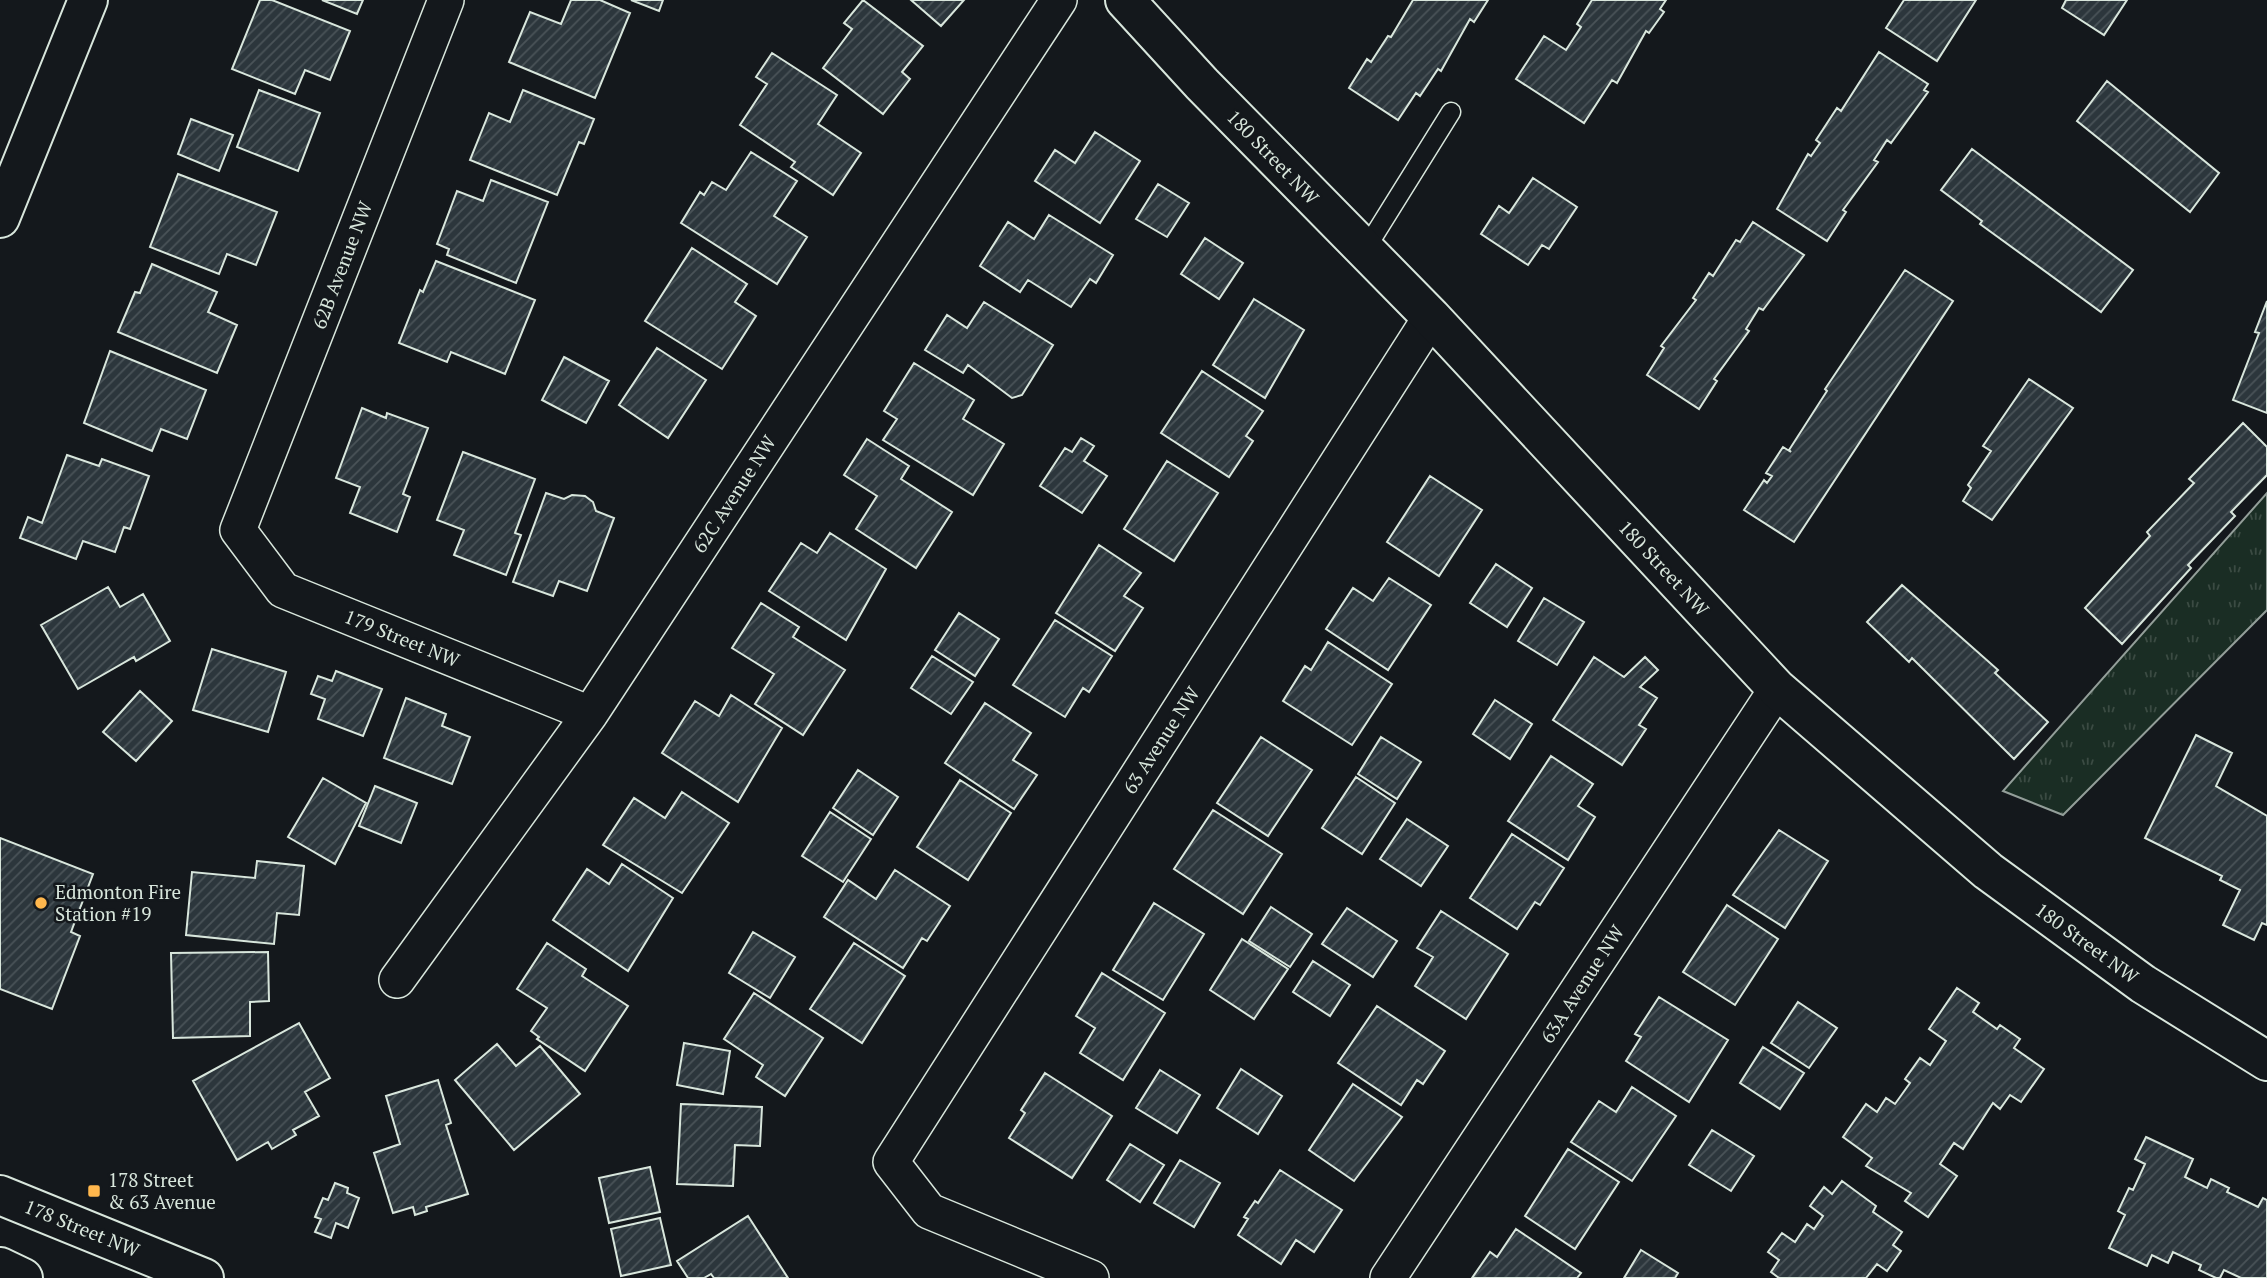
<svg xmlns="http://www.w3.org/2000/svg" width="2267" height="1278" font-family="'PT Serif',serif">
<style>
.grass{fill:url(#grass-tufts);stroke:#939e99;stroke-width:2}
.building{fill:url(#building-hatch);stroke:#d8e6dc;stroke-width:2}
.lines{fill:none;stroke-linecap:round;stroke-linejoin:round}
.service-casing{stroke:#d8e6dc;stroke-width:21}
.minor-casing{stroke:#d8e6dc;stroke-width:38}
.tertiary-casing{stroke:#d8e6dc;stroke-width:42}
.secondary-casing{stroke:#d8e6dc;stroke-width:42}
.service{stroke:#14181c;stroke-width:18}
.minor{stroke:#14181c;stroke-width:35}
.tertiary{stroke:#14181c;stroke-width:38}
.secondary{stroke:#14181c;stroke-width:38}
.poi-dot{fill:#ffb74d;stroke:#14181c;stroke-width:2.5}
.labels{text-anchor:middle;stroke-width:5;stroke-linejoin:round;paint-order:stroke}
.street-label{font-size:19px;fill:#d8e6dc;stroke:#14181c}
.poi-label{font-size:19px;fill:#d8e6dc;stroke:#14181c;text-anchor:start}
</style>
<defs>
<pattern id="grass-tufts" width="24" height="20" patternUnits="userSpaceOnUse" patternTransform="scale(1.75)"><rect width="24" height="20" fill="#1a2d24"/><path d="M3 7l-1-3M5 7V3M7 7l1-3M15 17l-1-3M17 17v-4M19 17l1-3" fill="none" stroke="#3b4b43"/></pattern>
<pattern id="building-hatch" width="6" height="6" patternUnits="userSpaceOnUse" patternTransform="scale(1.75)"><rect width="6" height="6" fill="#2c363c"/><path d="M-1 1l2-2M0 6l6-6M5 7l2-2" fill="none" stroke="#4a5358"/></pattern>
</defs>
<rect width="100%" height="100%" fill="#14181c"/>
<!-- grass -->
<path class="grass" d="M2267 493V610L2063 815 2003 791Z"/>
<!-- building -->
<path class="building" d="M260 0H272L350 31 330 80 305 70 295 94 232 69Z
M322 0H363L357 14Z
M571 0H600L630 13 595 98 509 62 530 12 561 24Z
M631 0H663L659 11Z
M863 0 923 46 902 72 910 79 883 114 823 68 852 29 844 23Z
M911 0H964L941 26Z
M1413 0H1488L1474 22 1470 19 1441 71 1438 69 1420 96 1416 93 1398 120 1349 88 1367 59 1371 62 1388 36 1391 37Z
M1592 0H1666L1660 9 1664 12 1649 33 1646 31 1617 83 1612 80 1584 123 1516 79 1544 36 1566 50 1581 27 1577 24Z
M1904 0H1976L1937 61 1886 28Z
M2066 0H2127L2104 35 2062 8Z
M1879 52 1928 84 1924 90 1928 92 1891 143 1887 140 1874 160 1878 162 1843 210 1846 212 1827 241 1777 209 1808 154 1811 156 1820 143 1816 140 1837 108 1841 111Z
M772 53 837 95 818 124 861 153 833 195 791 167 795 162 740 125 767 84 756 77Z
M2107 81 2219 173 2190 212 2077 121Z
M259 90 320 113 298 171 237 147Z
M523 90 594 119 584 144 579 142 557 195 470 160 489 113 510 122Z
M191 119 233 135 219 171 178 154Z
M1095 132 1140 161 1100 223 1035 181 1055 150 1075 163Z
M1972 149 2133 270 2101 312 1980 224 1982 221 1941 190Z
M751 152 797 181 774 216 807 237 777 284 681 223 700 192 704 195 712 182 726 190Z
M178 174 277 212 256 265 227 254 219 274 150 247Z
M1533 178 1577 207 1549 249 1542 245 1528 265 1481 234 1499 206 1509 213Z
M491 180 548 202 516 283 447 255 449 249 437 244 457 191 483 201Z
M1158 184 1189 203 1167 237 1136 219Z
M1049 215 1113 255 1096 283 1090 279 1071 307 1028 280 1020 292 980 266 1008 222 1034 239Z
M1753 222 1804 255 1763 310 1759 308 1746 329 1749 331 1714 379 1717 381 1699 409 1647 375 1664 348 1661 346 1696 300 1693 298 1709 273 1713 276 1736 240 1740 242Z
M1205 238 1243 263 1219 299 1181 274Z
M692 248 747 284 735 302 756 316 722 369 645 321Z
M436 261 535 300 505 374 451 352 447 362 399 343 420 290 423 292Z
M152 264 217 292 208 312 237 325 217 373 118 332 135 292 140 293Z
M1905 270 1953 301 1794 542 1744 510 1764 480 1767 483 1772 476 1766 473 1783 447 1791 452 1789 450 1827 391 1825 389Z
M1254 299 1304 330 1265 398 1213 365Z
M2267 301V413L2233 400 2259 333 2255 332Z
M984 302 1053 345 1022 395 1012 398 968 365 963 373 925 350 947 315 967 328Z
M657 348 706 380 668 438 619 405Z
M110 351 206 390 187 439 161 429 152 451 84 423Z
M564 357 609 381 586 423 542 400Z
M914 363 974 400 963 419 1004 444 973 495 883 440 897 419 884 411Z
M1202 371 1263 411 1246 436 1253 441 1229 477 1161 433Z
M2029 379 2073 408 1992 520 1963 501 1971 488 1968 485 1991 451 1983 446Z
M362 408 386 418 387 413 428 428 403 494 410 497 397 532 350 513 360 487 336 478Z
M2243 423 2267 447V475L2231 512 2235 516 2188 565 2191 568 2122 644 2085 608 2150 536 2147 532 2194 483 2189 479Z
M1081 438 1094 446 1084 461 1107 476 1082 513 1040 486 1065 448 1072 452Z
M867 439 909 466 901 479 952 512 916 568 856 529 877 496 844 475Z
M463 452 535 479 515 533 521 535 506 575 454 555 464 530 437 520Z
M67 455 99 466 102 459 149 476 130 529 124 527 115 552 83 541 76 559 20 538 28 517 42 523Z
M1167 461 1218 493 1174 561 1124 529Z
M1430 476 1482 510 1439 576 1387 542Z
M546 493 564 499 572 495 585 496 593 502 596 511 614 518 587 591 559 581 553 596 513 582Z
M830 533 886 569 846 640 769 591 801 543 817 553Z
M1099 545 1141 573 1124 596 1143 608 1115 651 1056 613Z
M1496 564 1532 588 1507 627 1470 603Z
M1389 578 1431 605 1388 670 1326 629 1353 588 1373 601Z
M1902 585 1998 670 1995 673 2048 722 2014 759 1912 658 1909 662 1867 622Z
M108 587 120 607 143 594 170 641 136 661 134 657 78 689 41 625Z
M1544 598 1584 622 1557 665 1518 641Z
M761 603 799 627 793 637 845 670 803 735 755 704 774 674 732 648Z
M959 613 999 639 975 676 935 650Z
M1055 620 1112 656 1089 692 1083 688 1065 717 1013 685Z
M1328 642 1392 684 1352 745 1283 701 1305 666 1311 670Z
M212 649 286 672 268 732 193 710Z
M932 656 973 682 951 714 911 688Z
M1594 657 1624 677 1645 657 1658 670 1640 687 1657 698 1639 725 1646 729 1622 765 1553 720Z
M336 671 382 689 363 736 318 719 325 699 311 694 318 676 332 681Z
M140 691 172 721 136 761 103 732Z
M731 695 782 728 738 802 662 753 695 701 719 716Z
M406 698 446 714 442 726 470 737 452 784 384 758Z
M1495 700 1532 724 1510 759 1473 734Z
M985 703 1031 733 1013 760 1037 775 1014 809 945 763Z
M2196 735 2232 753 2216 786 2267 816V925L2262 923 2254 940 2223 925 2240 890 2220 880 2222 876 2145 838Z
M1261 737 1312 770 1268 836 1217 803Z
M1381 737 1421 762 1397 799 1358 774Z
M1551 756 1593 784 1578 806 1595 817 1568 860 1508 821Z
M858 770 898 797 873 835 833 808Z
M1356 777 1395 803 1362 854 1322 828Z
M323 778 366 803 335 864 288 837Z
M960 780 1011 813 968 880 917 847Z
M375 786 417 803 401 843 359 826Z
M682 792 729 823 682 893 603 845 634 798 665 818Z
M1213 810 1282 854 1243 914 1174 869Z
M830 812 871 839 843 882 802 856Z
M1407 819 1448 846 1421 886 1380 859Z
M1779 830 1828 861 1785 928 1733 895Z
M1512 834 1564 868 1540 905 1535 902 1517 929 1470 898Z
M0 838 93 874 71 932 80 936 52 1009 0 989Z
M257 861 304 866 299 915 277 913 274 944 186 935 192 872 255 878Z
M622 864 673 898 628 971 553 920 587 869 609 884Z
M895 870 950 906 927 941 922 938 903 968 824 917 848 880 876 899Z
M1154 903 1204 934 1163 1000 1113 970Z
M1727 905 1778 939 1735 1005 1683 972Z
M1271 907 1312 934 1290 967 1249 941Z
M1347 908 1397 941 1373 977 1322 944Z
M1441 911 1508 954 1466 1019 1415 986 1433 957 1417 948Z
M753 932 795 957 770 998 729 973Z
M1242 939 1288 969 1254 1019 1210 990Z
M547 943 586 969 582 976 628 1006 585 1071 537 1039 539 1037 531 1031 547 1008 517 989Z
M854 943 905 976 862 1043 810 1009Z
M268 952 269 1001 250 1002V1036L173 1038 171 953Z
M1313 961 1350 985 1330 1016 1293 992Z
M1102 973 1165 1013 1123 1080 1080 1053 1095 1028 1076 1016Z
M1957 988 1979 1003 1973 1012 1997 1029 2000 1025 2020 1039 2014 1048 2044 1069 2021 1102 2010 1095 2000 1109 1993 1103 1963 1149 1954 1143 1940 1164 1957 1176 1928 1217 1905 1201 1911 1193 1866 1166 1872 1158 1843 1137 1866 1104 1877 1112 1886 1098 1895 1104 1910 1083 1905 1079 1920 1058 1930 1065 1946 1041 1929 1029Z
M754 993 823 1038 785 1096 756 1077 763 1065 724 1039Z
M1659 997 1728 1040 1689 1102 1626 1061 1641 1037 1635 1034Z
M1798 1002 1837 1028 1809 1068 1771 1043Z
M1377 1006 1445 1051 1423 1084 1417 1080 1401 1105 1338 1063Z
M299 1023 330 1078 305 1092 319 1116 293 1130 296 1135 272 1149 268 1142 237 1160 193 1081Z
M684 1043 730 1051 723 1094 677 1085Z
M497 1044 516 1066 540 1046 580 1094 514 1150 455 1080Z
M1763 1047 1804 1073 1780 1109 1740 1083Z
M1241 1069 1282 1096 1258 1134 1217 1108Z
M1160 1070 1200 1095 1177 1133 1136 1108Z
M1045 1073 1112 1116 1072 1178 1009 1138 1025 1113 1021 1110Z
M438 1080 451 1123 446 1125 468 1194 426 1207 427 1211 415 1215 413 1207 393 1213 374 1153 400 1144 386 1096Z
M1353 1084 1402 1117 1354 1181 1309 1150Z
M1632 1087 1676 1116 1632 1181 1571 1142 1599 1101 1616 1112Z
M681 1104 762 1107 760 1146 735 1145 733 1186 677 1184Z
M1712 1130 1754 1156 1731 1191 1689 1165Z
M2146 1137 2193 1159 2185 1177 2207 1188 2211 1179 2229 1188 2227 1192 2258 1207 2263 1198 2267 1200V1278H2241L2224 1270 2220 1278H2216L2199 1270 2201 1265 2173 1252 2168 1263 2152 1255 2147 1266 2109 1248 2125 1215 2118 1211 2129 1188 2133 1190 2145 1164 2135 1159Z
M1130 1144 1164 1165 1140 1202 1107 1180Z
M1568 1149 1619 1182 1575 1249 1525 1216Z
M1180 1160 1220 1183 1194 1227 1154 1203Z
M650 1167 660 1212 609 1223 599 1178Z
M1280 1170 1342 1210 1314 1252 1296 1240 1281 1264 1238 1235 1248 1219 1244 1217 1255 1201 1258 1203Z
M1842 1181 1876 1206 1873 1212 1902 1232 1893 1245 1901 1251 1887 1271 1877 1264 1866 1278H1779L1771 1272 1779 1260 1768 1252 1782 1233 1795 1242 1807 1224 1814 1229 1823 1216 1810 1206 1824 1187 1832 1194Z
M335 1183 348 1188 347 1193 359 1198 348 1228 336 1223 331 1238 315 1232 321 1219 315 1217 323 1198 328 1200Z
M748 1216 788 1278H714L711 1274 704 1278H688L677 1261Z
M660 1218 671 1265 621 1276 611 1229Z
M1516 1229 1581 1273 1577 1278H1472L1490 1252 1497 1257Z
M1641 1250 1678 1273 1675 1278H1624Z"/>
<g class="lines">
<!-- service casing -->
<g class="service-casing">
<path id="service" d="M1365 250 1451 112"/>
</g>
<!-- minor casing -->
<g class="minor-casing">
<path id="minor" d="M446 0 238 530 283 590 590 714
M397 980 590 714 1059 0
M1091 1278 929 1211 891 1162 1431 317
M1388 1278 1777 689"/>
</g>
<!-- tertiary casing -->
<g class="tertiary-casing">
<path id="tertiary" d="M1125 0 1202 84 1431 317 1777 689 1988 871 2143 984 2267 1061"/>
</g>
<!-- secondary casing -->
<g class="secondary-casing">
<path id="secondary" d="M0 218 88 0
M0 1195 204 1278
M0 1267 23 1278"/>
</g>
<!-- service -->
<use href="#service" class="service"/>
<!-- minor -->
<use href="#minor" class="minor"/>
<!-- tertiary -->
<use href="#tertiary" class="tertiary"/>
<!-- secondary -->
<use href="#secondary" class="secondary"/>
</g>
<!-- markers -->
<g class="poi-dot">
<circle cx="41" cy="903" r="7"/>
<rect x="87" y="1184" width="14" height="14" rx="3.5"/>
</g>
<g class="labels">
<!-- street labels -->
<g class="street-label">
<text transform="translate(1273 157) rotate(46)" y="7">180 Street NW</text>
<text transform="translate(342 265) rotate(-69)" y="7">62B Avenue NW</text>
<text transform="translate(734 494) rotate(-57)" y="7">62C Avenue NW</text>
<text transform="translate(1664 568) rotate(47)" y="7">180 Street NW</text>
<text transform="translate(402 638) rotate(22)" y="7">179 Street NW</text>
<text transform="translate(1161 740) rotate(-57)" y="7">63 Avenue NW</text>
<text transform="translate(2087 943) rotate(36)" y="7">180 Street NW</text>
<text transform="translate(1582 984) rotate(-57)" y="7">63A Avenue NW</text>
<text transform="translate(82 1228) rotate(22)" y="7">178 Street NW</text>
</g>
<!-- poi labels -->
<g class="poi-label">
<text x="55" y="899">Edmonton Fire<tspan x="55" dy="22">Station #19</tspan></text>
<text x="108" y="1187">178 Street<tspan x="108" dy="22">&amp; 63 Avenue</tspan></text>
</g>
</g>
</svg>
